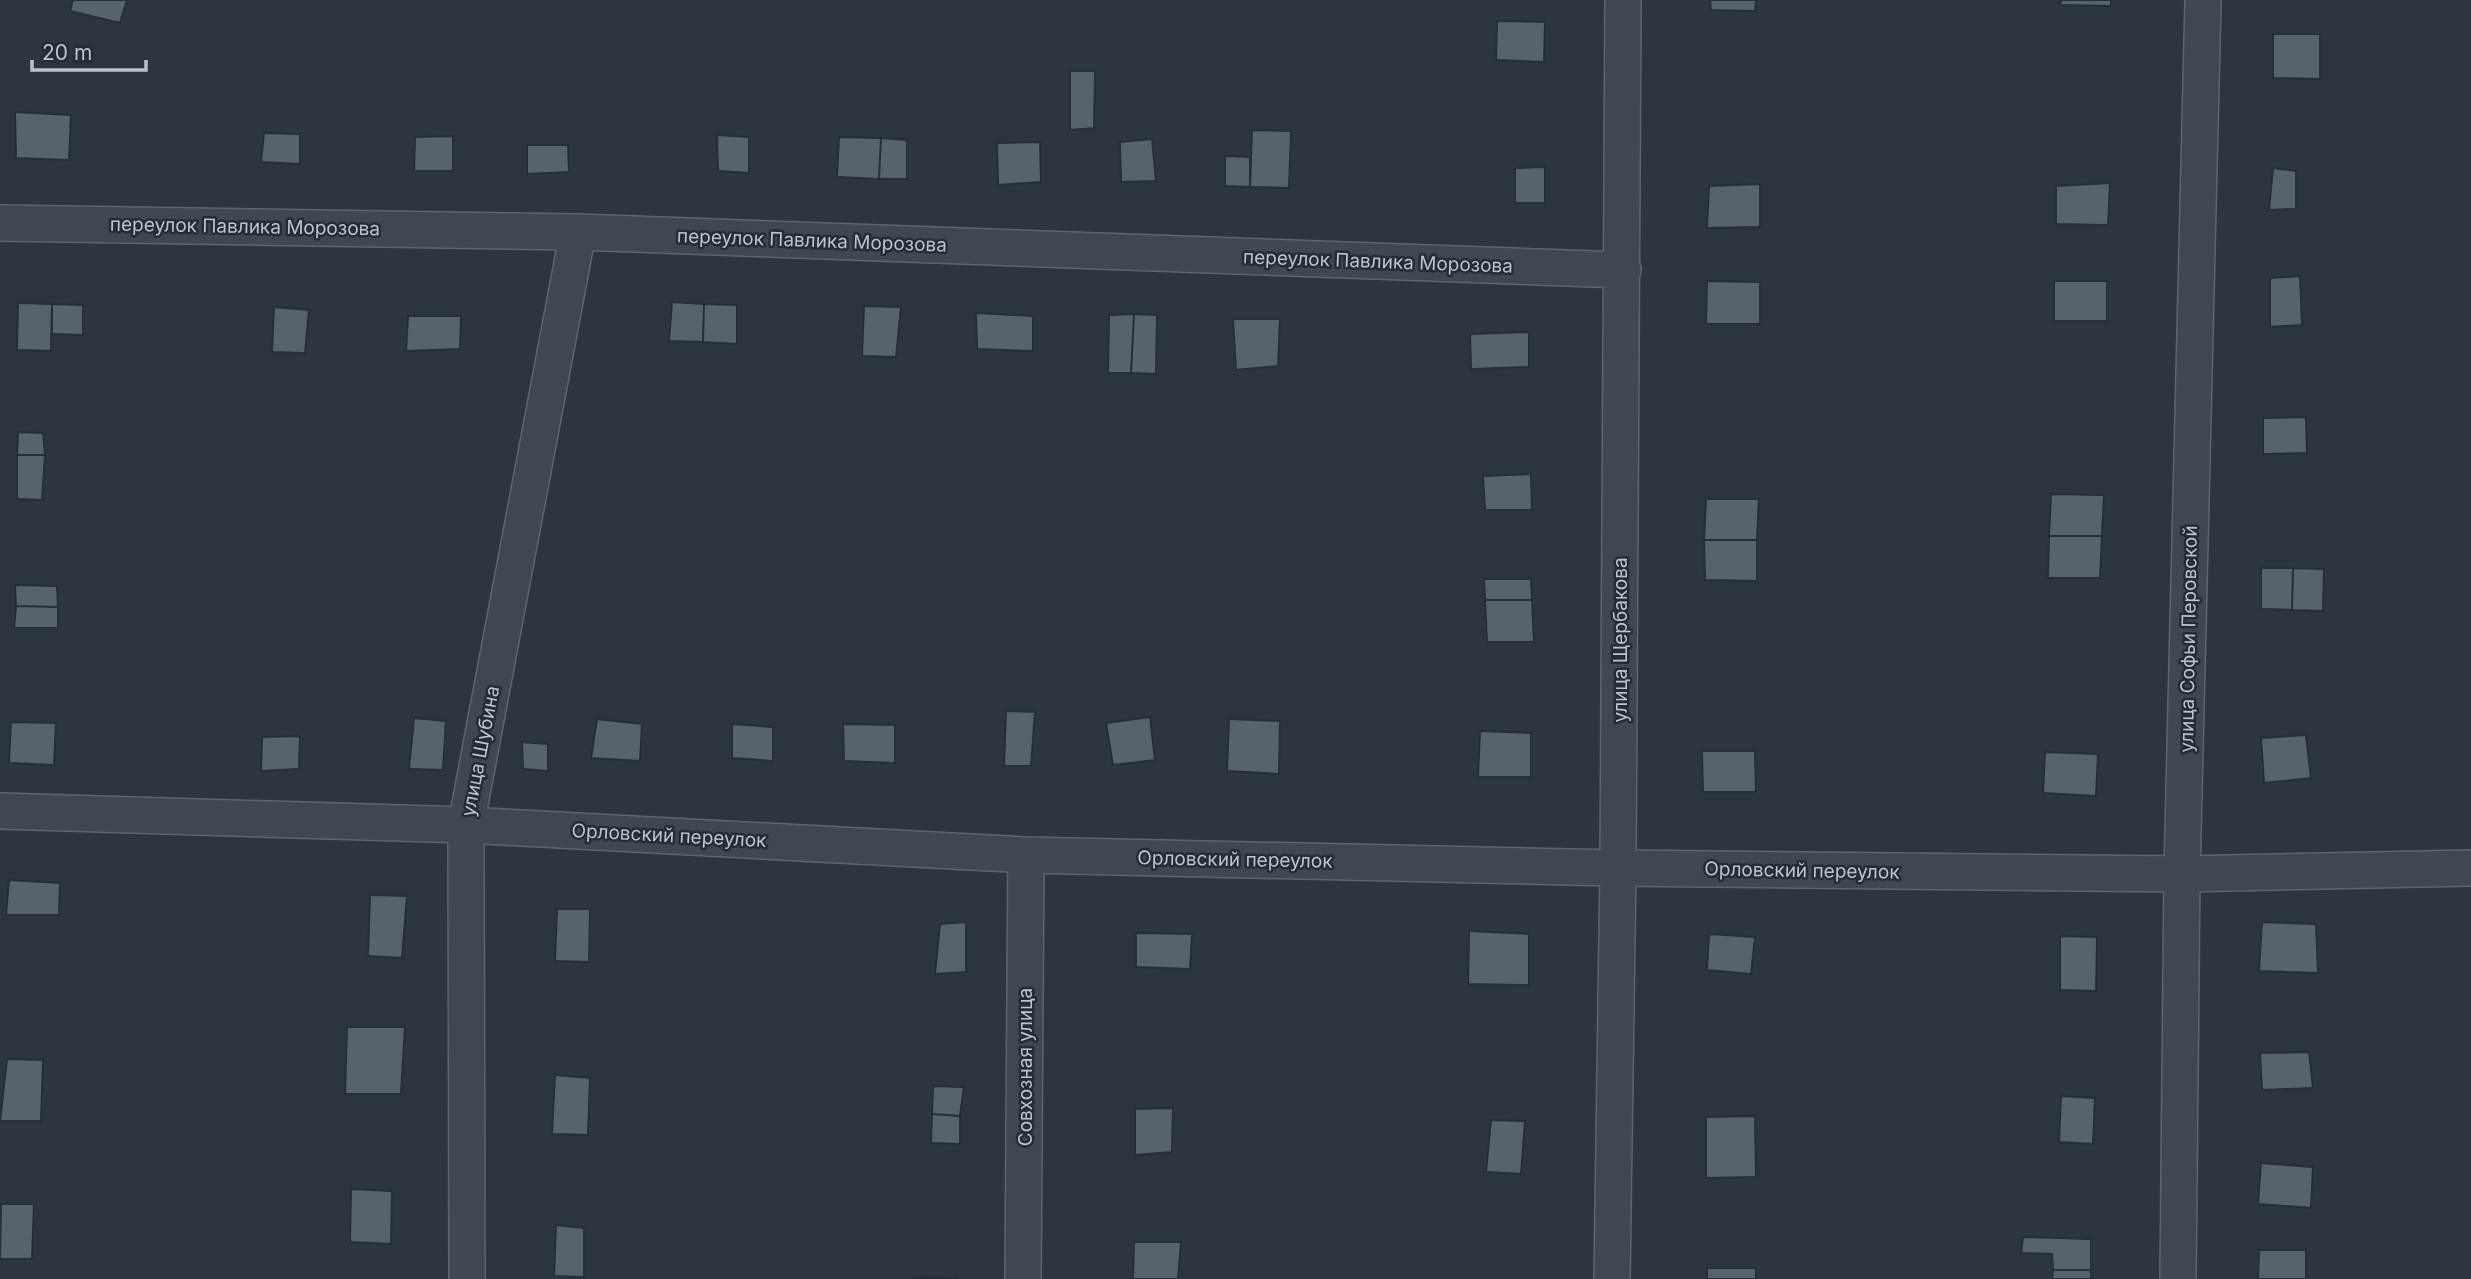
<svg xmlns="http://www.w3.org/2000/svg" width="2471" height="1279" font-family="Inter,sans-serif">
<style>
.building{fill:#56636d;stroke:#252f38;stroke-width:2}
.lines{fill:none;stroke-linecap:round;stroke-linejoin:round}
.minor-casing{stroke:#5d666e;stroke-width:38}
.minor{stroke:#3f4851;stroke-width:35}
.labels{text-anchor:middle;stroke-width:5;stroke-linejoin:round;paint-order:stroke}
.street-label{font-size:19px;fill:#bcc3cb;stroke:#232d36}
</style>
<rect width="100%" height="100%" fill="#2b3641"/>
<!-- building -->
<path class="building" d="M73 0H127L120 23 70 11Z
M1710 0H1756L1755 11 1711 10Z
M2061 0H2111V6L2060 5Z
M1497 21 1545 22 1544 62 1496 60Z
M2273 34H2320V79L2273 78Z
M1070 71H1095L1094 128 1070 130Z
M15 112 71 115 69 160 16 158Z
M1252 130 1291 131 1289 188 1250 187Z
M264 133 300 134V164L261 162Z
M717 135 749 137V173L718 171Z
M453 136V171H414L415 137Z
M839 137 881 138 879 179 837 177Z
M881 138 907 140V179H879Z
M1152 139 1156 181 1121 182 1120 142Z
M1040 142 1041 182 998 185 997 143Z
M527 145H568L569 172 527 174Z
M1225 156 1250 157V187L1225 186Z
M1545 167V203H1515V168Z
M2273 168 2296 171V209L2269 210Z
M2110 183 2108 225 2056 224V186Z
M1760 184V227L1707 228 1709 186Z
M2300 276 2302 325 2270 327V278Z
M1707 281 1760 282V324H1706Z
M2054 281H2107V321H2054Z
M672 302 704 304 703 342 669 341Z
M18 303 52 304 51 351 17 350Z
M52 304 83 305V335L52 334Z
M704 304 737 305V344L703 342Z
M864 306 901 307 896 357 862 356Z
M274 307 309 310 305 353 272 352Z
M976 313 1033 316V351L977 349Z
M1134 314 1131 373H1108L1109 315Z
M1134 314 1157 315 1156 374 1131 373Z
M408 316H461L460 349 406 351Z
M1233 319H1280L1278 366 1236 370Z
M1529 332V367L1471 369 1470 334Z
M2306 417 2307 453 2263 454V418Z
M18 432 43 433 45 455H17Z
M17 455H45L42 500 17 499Z
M1531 474 1532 510H1485L1483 476Z
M2051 494 2104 495 2102 536H2049Z
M1706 499H1759L1757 540H1704Z
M2049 536H2102L2100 578H2048Z
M1704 540H1757V581L1705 580Z
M2261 568H2293L2292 610 2261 609Z
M2293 568 2324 569 2323 611 2292 610Z
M1484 579H1531L1532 600H1485Z
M15 585 57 586 58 607 16 606Z
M1485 600H1532L1534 642H1487Z
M16 606 58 607V628H14Z
M1006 711 1035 712 1031 766H1004Z
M1150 717 1155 760 1113 765 1106 723Z
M414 718 446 721 443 770 409 769Z
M597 719 642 724 640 761 591 758Z
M1229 719 1280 721 1279 774 1227 771Z
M11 722 56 723 54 765 9 763Z
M732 724 773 727V761L732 758Z
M843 724 895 725V763L844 761Z
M1480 731 1531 733V777H1478Z
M2306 735 2311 778 2264 783 2261 738Z
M300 736 299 769 261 771 262 737Z
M522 742 548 744V771L523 769Z
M1702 751H1755L1756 792H1703Z
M2045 752 2098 754 2096 796 2043 793Z
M9 880 60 883 59 915H6Z
M370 895 407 896 402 958 368 956Z
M557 909H590L589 962 555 961Z
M966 922V972L935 974 940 924Z
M2262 922 2316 924 2318 973 2259 971Z
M1469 931 1529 934V985L1468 984Z
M1136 933 1192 934 1190 969 1136 967Z
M1709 934 1755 937 1751 974 1707 970Z
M2060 936 2097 937 2096 991 2060 990Z
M347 1027H405L401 1094H345Z
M2309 1052 2313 1088 2262 1090 2260 1053Z
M7 1059 43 1060 41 1121H0Z
M555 1075 590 1078 588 1135 552 1134Z
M933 1086 964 1087 960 1116 932 1114Z
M2061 1096 2095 1098 2093 1144 2059 1142Z
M1173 1108 1172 1152 1135 1155V1109Z
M932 1114 960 1116V1144L931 1143Z
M1755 1116 1756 1177 1706 1178V1117Z
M1491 1120 1525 1121 1521 1174 1486 1172Z
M2261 1163 2313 1167 2311 1208 2258 1204Z
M351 1189 392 1191 391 1244 350 1242Z
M1 1204H34L32 1259H0Z
M556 1225 584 1228V1277L554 1276Z
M2023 1237 2091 1239V1270H2053L2052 1254 2021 1253Z
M1134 1242H1181L1178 1279H1133Z
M2259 1250H2306V1279H2258Z
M1707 1268H1756V1279H1707Z
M2053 1270H2091V1279H2052Z
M914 1277 957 1278V1279H914Z"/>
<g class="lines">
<!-- minor casing -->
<g class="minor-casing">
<path id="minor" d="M0 223 578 232 1623 270
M0 811 466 825 1026 855 1618 868 2182 874 2471 868
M467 1279 466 825 578 232
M1023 1279 1026 855
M1612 1279 1618 868 1623 0
M2178 1279 2182 874 2203 0"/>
</g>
<!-- minor -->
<use href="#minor" class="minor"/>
</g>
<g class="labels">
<!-- street labels -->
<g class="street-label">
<text transform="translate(245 226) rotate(1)" y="7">переулок Павлика Морозова</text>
<text transform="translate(812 240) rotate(2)" y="7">переулок Павлика Морозова</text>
<text transform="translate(1378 261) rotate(2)" y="7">переулок Павлика Морозова</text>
<text transform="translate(2188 639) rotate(-89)" y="7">улица Софьи Перовской</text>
<text transform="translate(1620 640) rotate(-90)" y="7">улица Щербакова</text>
<text transform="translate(480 751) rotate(-79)" y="7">улица Шубина</text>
<text transform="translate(669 835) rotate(3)" y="7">Орловский переулок</text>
<text transform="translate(1235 859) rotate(1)" y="7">Орловский переулок</text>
<text transform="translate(1802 870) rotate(1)" y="7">Орловский переулок</text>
<text transform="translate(1025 1067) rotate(-90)" y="7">Совхозная улица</text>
</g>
</g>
<!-- scale -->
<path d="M32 60v10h114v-10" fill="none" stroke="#bcc3cb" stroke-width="3.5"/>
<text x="42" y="60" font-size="21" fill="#bcc3cb" stroke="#232d36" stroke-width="5" paint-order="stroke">20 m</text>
</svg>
